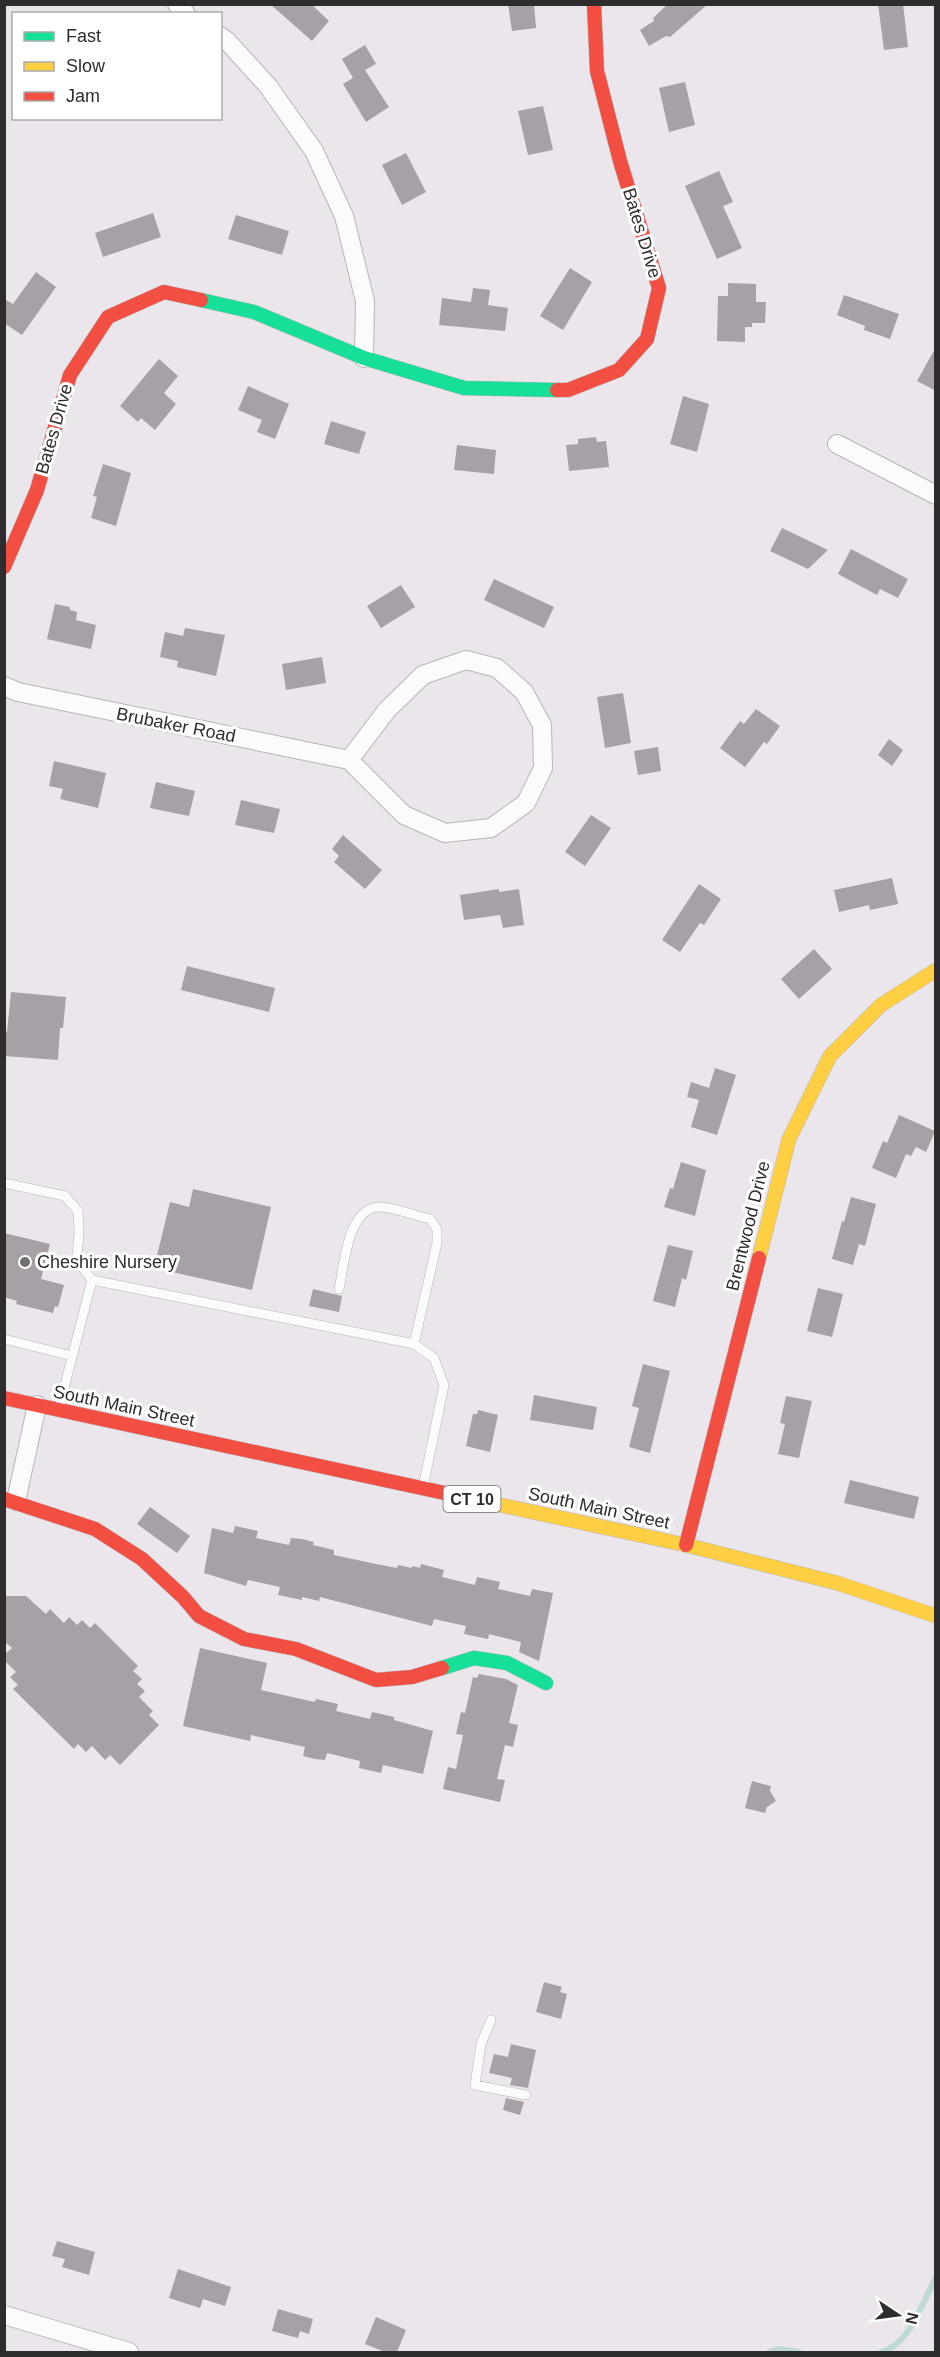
<svg xmlns="http://www.w3.org/2000/svg" width="940" height="2357" font-family="Arial,sans-serif">
<style>
.lines{fill:none;stroke-linecap:round;stroke-linejoin:round}
.stream{stroke:#bed9d6;stroke-width:6}
.building{fill:#a7a0a7}
.lane-casing{stroke:#b8b4b8;stroke-width:10}
.street-casing{stroke:#b8b4b8;stroke-width:20}
.fast-casing{stroke:#b8b4b8;stroke-width:15}
.slow-casing{stroke:#b8b4b8;stroke-width:15}
.jam-casing{stroke:#b8b4b8;stroke-width:15}
.lane{stroke:#fcfbfc;stroke-width:9}
.street{stroke:#fcfbfc;stroke-width:18}
.fast{stroke:#16e098;stroke-width:14}
.slow{stroke:#ffcf43;stroke-width:14}
.jam{stroke:#f24e42;stroke-width:14}
.poi-dot{fill:#716d71;stroke:#fff;stroke-width:2}
.labels{text-anchor:middle;stroke-width:6;stroke-linejoin:round;paint-order:stroke}
.shield{fill:#fff;stroke:#6d6b6d;stroke-width:1.5}
.shield-label{font-size:16px;font-weight:bold;fill:#2f2c2f}
.street-label{font-size:18px;fill:#2f2c2f;stroke:#fff}
.poi-label{font-size:18px;fill:#2f2c2f;stroke:#fff;text-anchor:start}
</style>
<rect width="100%" height="100%" fill="#ebe6eb"/>
<g class="lines">
<!-- stream -->
<path class="stream" d="M769 2352 778 2349 799 2352
M881 2352C910 2345 923 2301 936 2277"/>
</g>
<!-- building -->
<path class="building" d="M270 4H311L329 21 312 41Z
M508 4H534L536 28 512 31Z
M668 4H708L670 37 666 36 649 46 640 30 654 21 653 18Z
M878 4H903L908 47 884 50Z
M365 45 376 64 365 70 389 107 366 122 343 84 353 78 342 59Z
M685 82 695 125 669 132 659 88Z
M543 106 553 150 528 155 518 111Z
M406 153 426 192 402 205 382 165Z
M719 171 733 202 723 206 742 248 717 259 685 186Z
M153 213 161 237 103 257 95 233Z
M236 215 289 231 282 255 228 239Z
M570 268 592 282 563 330 540 316Z
M36 272 56 287 22 335 4 323V299L13 304Z
M728 283 756 284V302H766L765 323H752V327H745V342L717 341 718 296H728Z
M473 288 490 290 488 305 508 308 505 331 439 325 442 298 471 302Z
M844 295 899 314 890 339 864 330 865 326 837 315Z
M936 347V391L917 381Z
M159 359 178 376 164 393 176 404 155 430 141 418 138 422 120 406Z
M248 386 289 404 275 439 257 432 262 420 238 410Z
M683 396 709 404 697 452 670 444Z
M331 421 366 432 359 454 324 444Z
M596 437 597 442 606 441 609 467 569 471 566 445 578 444V439Z
M457 445 496 450 494 474 454 470Z
M103 464 131 473 116 526 91 518 97 497 93 496Z
M782 528 828 550 808 569 770 551Z
M851 549 908 579 898 598 880 589 877 595 838 574Z
M494 579 554 607 544 628 484 600Z
M401 585 415 607 381 628 367 606Z
M55 604 70 607V610L77 612 76 620 96 625 91 649 47 639Z
M185 628 225 635 216 676 177 667 178 661 160 657 165 632 183 636Z
M322 657 326 683 286 690 282 664Z
M623 693 631 743 605 748 597 697Z
M756 709 780 726 767 744 764 742 745 767 720 748 740 721 744 724Z
M889 739 903 750 892 766 878 755Z
M658 747 661 771 638 775 634 751Z
M54 761 106 773 98 808 60 799 63 789 49 786Z
M156 782 195 791 189 816 150 808Z
M241 800 280 809 274 833 235 825Z
M591 815 611 828 585 866 565 852Z
M343 835 382 870 365 889 334 862 339 856 332 849Z
M892 878 898 904 870 910 869 905 839 912 834 890Z
M699 884 721 899 704 925 700 923 680 952 662 940Z
M499 889V892L519 889 524 925 503 928 500 915 464 920 460 895Z
M814 949 832 969 799 999 781 979Z
M187 966 275 988 269 1012 181 990Z
M11 992 66 997 63 1028H60L58 1060 4 1056V1032H7Z
M715 1068 736 1075 717 1135 691 1127 699 1100 687 1097 691 1082 709 1088Z
M899 1115 935 1131 926 1152 916 1147 911 1156 906 1154 896 1178 872 1168 883 1141 887 1143Z
M681 1162 706 1170 695 1216 664 1207 670 1188 673 1189Z
M193 1189 271 1207 252 1290 154 1268 170 1202 189 1207Z
M851 1197 876 1204 865 1246 859 1244 853 1265 832 1259 842 1221 844 1222Z
M4 1233 50 1244 41 1279 64 1285 58 1307 55 1306 53 1313 16 1304 17 1301 4 1297Z
M668 1245 693 1251 686 1280 682 1278 675 1307 653 1301Z
M818 1288 843 1294 832 1337 807 1331Z
M313 1289 342 1296 339 1312 309 1306Z
M643 1364 670 1371 650 1453 629 1447 639 1408 632 1406Z
M534 1395 597 1407 593 1430 530 1420Z
M786 1396 812 1401 799 1458 778 1454 785 1424 780 1423Z
M478 1410 498 1415 490 1452 466 1446 473 1414H477Z
M850 1480 919 1497 914 1519 844 1503Z
M150 1507 190 1536 177 1553 137 1524Z
M235 1526 258 1531 256 1538 289 1545 291 1538 302 1539 314 1542 313 1545 334 1550V1555L376 1564 397 1568 398 1565 412 1568V1566L420 1568 421 1564 444 1570 442 1577 475 1585 477 1577 500 1582 498 1589 530 1596 532 1589 553 1593 539 1661 519 1652 521 1642 489 1634 488 1639 464 1634 466 1626 434 1619 432 1626 320 1597 319 1601 302 1597V1600L278 1595 280 1587 248 1580 246 1586 204 1573 212 1528 233 1533Z
M4 1596H26L46 1614 50 1609 64 1623 69 1617 77 1625 82 1620 90 1628 95 1623 138 1666 133 1671 142 1679 137 1684 145 1691 139 1697 153 1711 149 1715 159 1725 120 1765 110 1755 105 1760 92 1746 86 1752 78 1744 74 1749 13 1689 18 1685 10 1677 16 1672 4 1660V1655L12 1648 4 1641Z
M200 1648 267 1663 261 1690 301 1699 315 1702 316 1699 338 1704 336 1711 370 1719 372 1712 394 1717V1720L433 1731 423 1774 383 1765 381 1773 359 1768 360 1761 327 1753 325 1760 315 1759 303 1756 305 1747 251 1735 250 1741 183 1726Z
M479 1674 506 1679 518 1685 509 1723 518 1725 513 1747 505 1745 497 1779 505 1780 500 1802 443 1789 448 1767 456 1769 463 1735 456 1734 461 1712 465 1713 473 1677 477 1678Z
M752 1781 771 1786 770 1791 776 1801 767 1807 765 1813 745 1808Z
M544 1982 562 1987 560 1992 567 1994 561 2019 536 2012Z
M511 2044 536 2050 528 2088 510 2085 512 2078 489 2073 494 2054 508 2057Z
M506 2098 524 2102 520 2115 503 2110Z
M57 2241 95 2252 89 2275 62 2267 65 2259 52 2256Z
M178 2269 231 2287 225 2306 203 2299 200 2308 169 2298Z
M278 2309 313 2319 309 2334 300 2331 298 2338 272 2331Z
M376 2317 406 2330 397 2352H385L365 2344Z"/>
<g class="lines">
<!-- lane casing -->
<g class="lane-casing">
<path id="lane" d="M4 1183 65 1196 78 1211 79 1231 77 1260 92 1280
M339 1289C344 1266 348 1206 380 1207 396 1208 414 1215 430 1219L437 1229V1243L414 1344
M4 1339 72 1356
M60 1404 92 1280 414 1344 434 1358 444 1385 424 1483
M491 2020 481 2044 475 2085 526 2095"/>
</g>
<!-- street casing -->
<g class="street-casing">
<path id="street" d="M177 4 186 14
M220 36 227 41 268 86 314 151 344 216 365 301 364 358
M837 444 936 495
M466 660 497 668 524 692 542 725 543 768 526 803 491 828 445 833 404 815 349 760 387 710 423 675Z
M4 686 18 692 349 760
M16 1501 37 1405
M4 2315 129 2352"/>
</g>
<!-- fast casing -->
<g class="fast-casing">
<path id="fast" d="M201 300 254 312 364 358 464 388 557 390
M442 1668 474 1658 507 1663 546 1683"/>
</g>
<!-- slow casing -->
<g class="slow-casing">
<path id="slow" d="M759 1258 789 1139 830 1056 881 1005 936 970
M491 1503 686 1545 837 1583 936 1616"/>
</g>
<!-- jam casing -->
<g class="jam-casing">
<path id="jam" d="M557 390H568L619 370 647 339 659 288 620 161 597 71 594 4
M4 567 37 490 70 375 108 317 164 292 201 300
M4 1398 491 1503
M4 1499 95 1529 142 1559 183 1597 199 1616 244 1639 296 1649 376 1680 412 1677 442 1668
M686 1545 759 1258"/>
</g>
<!-- lane -->
<use href="#lane" class="lane"/>
<!-- street -->
<use href="#street" class="street"/>
<!-- fast -->
<use href="#fast" class="fast"/>
<!-- slow -->
<use href="#slow" class="slow"/>
<!-- jam -->
<use href="#jam" class="jam"/>
</g>
<!-- markers -->
<circle class="poi-dot" cx="25" cy="1262" r="6"/>
<g class="labels">
<!-- shield labels -->
<rect class="shield" x="443.5" y="1486" width="57" height="26" rx="4.5"/>
<g class="shield-label">
<text x="472" y="1505">CT 10</text>
</g>
<!-- street labels -->
<g class="street-label">
<text transform="translate(642 233) rotate(73)" y="6">Bates Drive</text>
<text transform="translate(54 429) rotate(-74)" y="6">Bates Drive</text>
<text transform="translate(176 725) rotate(11)" y="6">Brubaker Road</text>
<text transform="translate(748 1226) rotate(-76)" y="6">Brentwood Drive</text>
<text transform="translate(124 1406) rotate(12)" y="6">South Main Street</text>
<text transform="translate(599 1508) rotate(12)" y="6">South Main Street</text>
</g>
<!-- poi labels -->
<g class="poi-label">
<text x="37" y="1268">Cheshire Nursery</text>
</g>
</g>
<!-- border -->
<rect width="940" height="2357" fill="none" stroke="#2f2c2f" stroke-width="12"/>
<!-- legend -->
<rect x="12" y="12" width="210" height="108" fill="#ffffff" stroke="#acabac" stroke-width="1.5"/>
<rect x="24" y="32" width="30" height="9" fill="#16e098" stroke="#acabac" stroke-width="1.5"/>
<text x="66" y="42" font-size="18" fill="#2f2c2f">Fast</text>
<rect x="24" y="62" width="30" height="9" fill="#ffcf43" stroke="#acabac" stroke-width="1.5"/>
<text x="66" y="72" font-size="18" fill="#2f2c2f">Slow</text>
<rect x="24" y="92" width="30" height="9" fill="#f24e42" stroke="#acabac" stroke-width="1.5"/>
<text x="66" y="102" font-size="18" fill="#2f2c2f">Jam</text>
<!-- north arrow -->
<g transform="translate(898 2315) rotate(103)" stroke="#ffffff" stroke-width="4.5" paint-order="stroke">
<path d="M0-4.5L10 22L0 15L-10 22Z" fill="#2f2c2f"/>
<text y="-9" font-size="16" font-weight="bold" text-anchor="middle" fill="#2f2c2f">N</text>
</g>
</svg>
